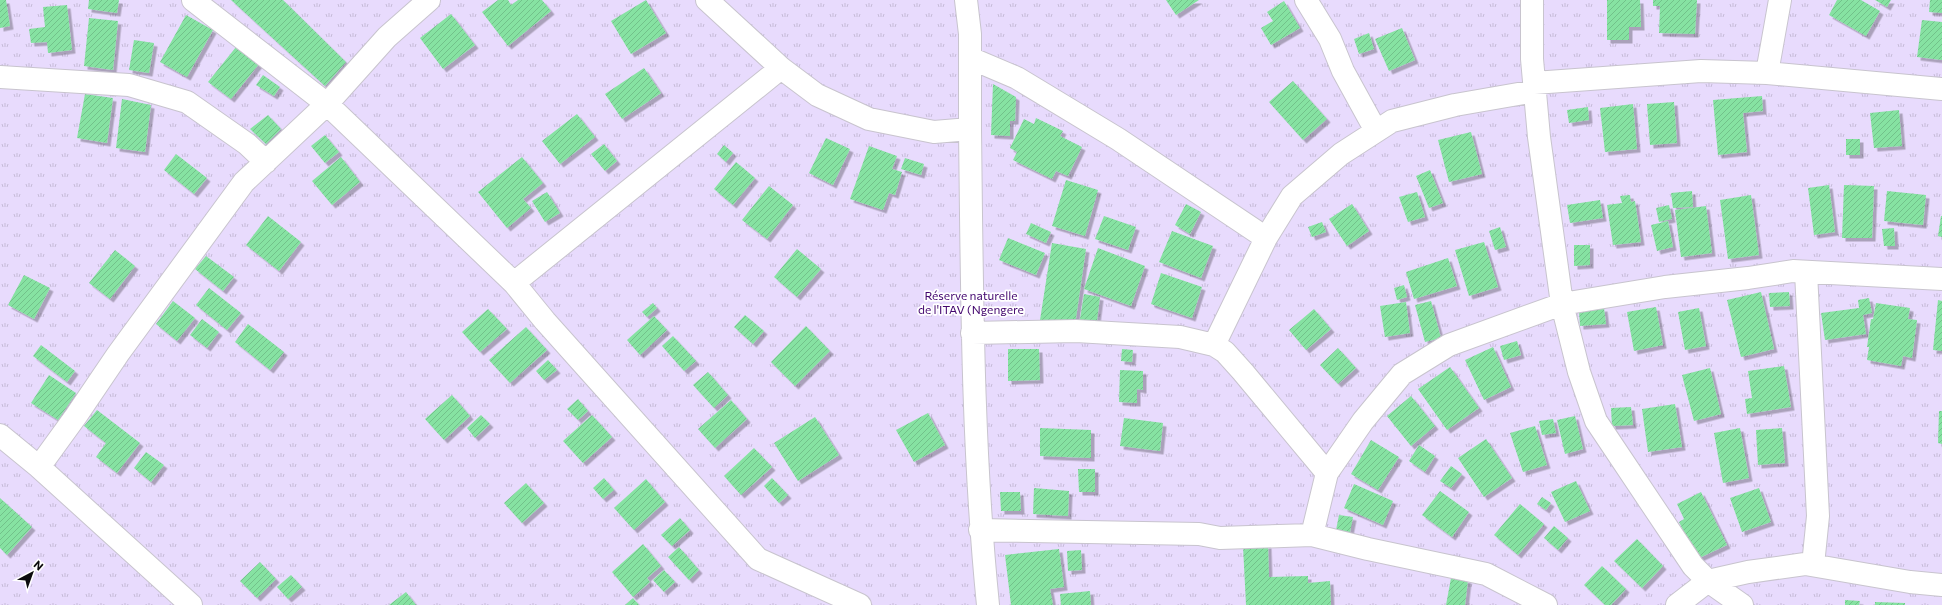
<svg xmlns="http://www.w3.org/2000/svg" width="1942" height="605" font-family="Commissioner,sans-serif">
<style>
.grass{fill:url(#grass-tufts)}
.building{fill:url(#building-hatch);filter:url(#shadow)}
.lines{fill:none;stroke-linecap:round;stroke-linejoin:round}
.street-casing{stroke:#c8c4ce;stroke-width:24}
.street{stroke:#fff;stroke-width:22}
.labels{text-anchor:middle;stroke-width:3.5;stroke-linejoin:round;paint-order:stroke}
.park-label{font-size:12px;fill:#42056e;stroke:#fff}
</style>
<defs>
<pattern id="grass-tufts" width="24" height="20" patternUnits="userSpaceOnUse"><rect width="24" height="20" fill="#e8dbfd"/><path d="M3 7l-1-3M5 7V3M7 7l1-3M15 17l-1-3M17 17v-4M19 17l1-3" fill="none" stroke="#c6bbd8"/></pattern>
<pattern id="building-hatch" width="6" height="6" patternUnits="userSpaceOnUse"><rect width="6" height="6" fill="#86e2a2"/><path d="M-1 1l2-2M0 6l6-6M5 7l2-2" fill="none" stroke="#72c18a"/></pattern>
<filter id="shadow"><feDropShadow dx="3.5" dy="3.5" stdDeviation="0" flood-color="#0004"/></filter>
</defs>
<rect width="100%" height="100%" fill="#f3eff9"/>
<!-- grass -->
<path class="grass" d="M0 0H1942V605H0Z"/>
<!-- building -->
<path class="building" d="M0 0H6L10 26 0 28Z
M89 0H119L117 13 88 9Z
M231 0H283L346 62 325 86Z
M498 0H508L511 5 518 0H542L551 11 508 46 482 12Z
M646 0 666 33 631 54 611 21Z
M1166 0H1199L1176 15Z
M1607 0H1640L1641 27H1629V40H1607Z
M1653 0H1697L1695 34 1659 33 1660 6H1653Z
M1837 0H1861L1880 11 1866 36 1829 15Z
M1875 0H1891L1887 7Z
M1930 0H1942V13L1929 12Z
M1284 1 1300 28 1271 45 1261 28 1273 21 1267 12Z
M67 5 72 50 48 53 47 42 31 43 29 29 45 27 43 7Z
M451 14 475 45 443 69 420 38Z
M186 15 213 30 187 77 160 62Z
M89 18 118 21 113 70 84 66Z
M1922 20 1942 22V60L1917 57Z
M1402 28 1415 60 1389 71 1375 39Z
M1369 33 1374 49 1359 54 1354 39Z
M134 40 154 43 149 73 129 70Z
M236 47 259 64 231 99 208 82Z
M644 68 661 93 622 119 605 94Z
M263 75 280 87 274 96 256 85Z
M1293 81 1327 119 1303 140 1269 102Z
M993 84 1016 97 1015 121H1010V136L991 135Z
M85 94 113 98 107 143 77 138Z
M1762 96 1763 111 1743 113 1747 152 1718 155 1713 100Z
M122 99 151 105 145 152 116 148Z
M1674 102 1677 143 1650 145 1647 104Z
M1633 104 1637 149 1605 152 1600 108Z
M1588 107 1589 120 1569 123 1567 110Z
M1899 110 1902 146 1874 148 1870 113Z
M577 114 595 137 560 164 542 141Z
M268 115 281 129 266 144 250 129Z
M1036 118 1063 131 1060 136 1082 147 1068 176 1056 171 1052 179 1013 160 1017 152 1010 148 1024 119 1034 124Z
M1471 132 1482 174 1449 182 1438 140Z
M325 135 339 152 325 163 311 146Z
M826 138 850 149 833 185 809 173Z
M1846 139H1860V155H1846Z
M604 144 617 161 605 171 591 154Z
M724 145 733 153 726 162 717 154Z
M869 146 897 156 892 169 902 172 895 195 889 193 883 210 850 199Z
M176 154 207 178 194 194 164 170Z
M341 157 360 182 332 205 312 181Z
M522 157 543 183 523 199 531 208 507 228 478 192Z
M905 158 924 164 921 175 901 169Z
M736 162 755 178 733 205 714 189Z
M1430 170 1443 203 1429 208 1416 176Z
M1066 180 1098 190 1085 236 1052 226Z
M1829 185 1835 232 1814 235 1808 188Z
M1844 185 1874 186 1872 238H1842Z
M769 186 793 205 767 239 742 220Z
M1692 191 1693 207 1673 208 1671 193Z
M1887 191 1926 195 1923 225 1884 221Z
M547 192 560 213 545 222 532 201Z
M1417 192 1425 217 1408 222 1399 197Z
M1630 195 1631 202 1635 201 1641 242 1613 245 1607 205 1622 203 1620 196Z
M1751 195 1759 255 1728 259 1720 200Z
M1600 200 1603 218 1570 223 1567 205Z
M1186 204 1201 212 1190 234 1175 225Z
M1352 204 1369 231 1347 246 1329 219Z
M1669 205 1672 219 1659 222 1656 208Z
M1706 206 1712 253 1681 257 1675 210Z
M268 216 301 242 279 271 246 245Z
M1104 216 1136 227 1128 250 1095 239Z
M1941 216H1942V237L1938 236Z
M1668 221 1673 247 1657 251 1651 225Z
M1322 222 1326 232 1312 237 1308 227Z
M1031 223 1051 232 1046 243 1026 234Z
M1500 227 1506 247 1495 250 1489 231Z
M1894 228 1895 246H1884L1882 229Z
M1172 231 1213 246 1201 278 1159 262Z
M1008 238 1045 253 1036 275 999 260Z
M1484 242 1498 287 1469 296 1455 250Z
M1052 243 1086 249 1075 325 1040 320Z
M1574 245H1590V265L1574 266Z
M1098 248 1145 266 1131 306 1084 289Z
M797 249 821 269 797 297 774 277Z
M115 250 135 266 110 299 89 283Z
M206 256 234 277 223 291 195 269Z
M1448 258 1457 286 1414 299 1406 272Z
M1161 273 1202 287 1192 318 1151 304Z
M24 275 50 288 34 319 8 305Z
M1404 285 1407 297 1397 300 1394 288Z
M209 288 241 313 227 330 196 305Z
M1761 292 1774 349 1741 357 1727 300Z
M1789 292 1790 306 1770 307 1769 293Z
M1084 294 1100 297 1096 328 1079 325Z
M1869 298 1872 313 1863 315 1866 334 1825 340 1821 313 1859 308 1858 300Z
M1938 300 1942 301V351L1933 350Z
M173 301 195 318 177 341 156 324Z
M1431 301 1441 338 1425 342 1415 305Z
M1406 302 1410 333 1385 337 1380 306Z
M653 303 657 308 647 317 642 312Z
M1876 303 1910 308 1908 319 1917 320 1912 358 1903 356 1901 366 1867 360 1869 347H1867L1871 319H1873Z
M1656 307 1663 345 1634 351 1627 312Z
M1604 308 1606 324 1580 326 1579 311Z
M1699 308 1706 346 1685 350 1678 312Z
M488 309 507 329 480 352 462 332Z
M1314 309 1331 329 1306 350 1289 330Z
M745 315 764 331 753 344 734 327Z
M654 316 667 330 640 355 627 340Z
M202 319 219 332 207 348 190 335Z
M248 324 284 352 270 370 235 342Z
M806 326 830 351 795 386 771 362Z
M526 327 547 350 510 383 489 360Z
M673 336 696 361 684 371 662 346Z
M1517 341 1521 355 1504 360 1500 346Z
M41 345 75 371 67 382 33 356Z
M1493 347 1511 387 1484 400 1465 360Z
M1338 348 1356 368 1338 384 1320 365Z
M1008 349H1039L1040 380 1008 381Z
M1122 349 1133 350 1132 362 1121 361Z
M548 360 557 370 544 380 536 371Z
M1784 366 1791 407 1747 414 1745 399 1752 398 1748 371Z
M1450 367 1479 408 1447 430 1418 389Z
M1710 368 1721 414 1694 421 1682 375Z
M1120 370 1143 371V390L1137 389V403L1119 402Z
M708 372 728 395 714 408 693 385Z
M49 375 76 393 58 420 31 403Z
M452 395 470 416 444 440 425 419Z
M1411 396 1435 426 1411 446 1387 416Z
M578 399 588 411 578 420 567 409Z
M731 400 747 419 715 448 698 429Z
M1675 404 1682 447 1648 452 1642 409Z
M1631 407 1633 425 1612 426 1611 408Z
M97 410 140 443 117 473 96 457 106 443 84 426Z
M1939 411H1942V444L1938 443Z
M928 413 945 445 914 462 896 430Z
M481 415 490 424 475 438 467 428Z
M592 415 612 437 583 463 563 441Z
M1575 416 1583 449 1565 454 1557 420Z
M815 417 839 455 798 481 774 443Z
M1124 418 1163 423 1160 451 1120 446Z
M1553 419 1556 433 1542 435 1539 421Z
M1535 426 1547 465 1523 472 1510 433Z
M1040 428 1091 430V458L1040 456Z
M1740 428 1749 478 1723 483 1714 433Z
M1782 428 1785 463 1758 465 1756 430Z
M1486 439 1512 478 1484 497 1458 458Z
M1371 440 1399 457 1378 490 1351 474Z
M1419 445 1435 456 1425 472 1409 461Z
M754 448 772 467 741 495 724 476Z
M146 452 164 465 151 482 134 468Z
M1451 466 1462 474 1451 488 1440 481Z
M1078 469H1095V492H1079Z
M604 478 614 490 603 499 593 488Z
M772 478 788 495 779 503 764 486Z
M646 479 665 502 634 530 614 508Z
M1576 481 1590 511 1565 522 1551 492Z
M526 483 544 503 522 523 504 503Z
M1354 484 1393 501 1383 525 1344 508Z
M1034 488 1069 491 1068 516 1033 514Z
M1759 488 1771 522 1742 532 1730 498Z
M1440 491 1469 512 1452 537 1422 515Z
M1000 492H1020L1021 511H1001Z
M1701 492 1727 545 1697 559 1679 522 1684 519 1677 504Z
M1542 497 1551 503 1546 510 1537 504Z
M0 498 32 527 7 555 0 548Z
M1520 504 1544 524 1518 555 1494 535Z
M1339 515 1353 517 1350 532 1336 530Z
M680 518 690 530 672 546 661 535Z
M1554 526 1568 538 1558 550 1544 538Z
M1637 539 1663 566 1642 588 1614 561Z
M643 544 661 566 647 578 650 582 633 597 612 572Z
M1268 545 1269 577 1308 576V583L1330 581 1331 605H1246L1243 546Z
M679 547 699 570 689 580 668 557Z
M1059 549 1064 587 1050 589 1053 605H1011L1005 555Z
M1081 550 1082 570 1068 571 1067 551Z
M260 562 276 579 257 598 240 581Z
M1602 566 1626 589 1611 605H1605L1584 585Z
M664 570 675 582 664 592 653 580Z
M291 575 302 587 288 599 277 587Z
M1451 578 1468 580 1465 605H1446Z
M1090 591 1091 605H1061L1060 594Z
M406 592 416 605H389Z
M633 598 639 605H625Z
M1845 600 1860 601 1859 605H1845Z
M1875 602 1905 603V605H1875Z"/>
<g class="lines">
<!-- street casing -->
<g class="street-casing">
<path id="street" d="M193 0 327 104 514 283 545 321 758 559 860 605
M707 0 781 68 817 95 869 119 934 132 970 129C972 288 972 447 988 605
M966 0 970 34V129
M1306 0 1330 39 1343 71 1376 131
M1532 0V59L1539 137 1562 304 1579 372 1596 421 1693 566 1708 581 1742 605
M970 58 1017 78 1118 139 1266 238
M1767 73 1780 0
M0 77 129 85 187 102 247 144 266 162
M1534 83 1701 71 1767 73 1942 89
M1806 272 1818 516 1813 565
M514 283 781 68
M972 333 1076 331 1180 337 1214 345 1225 352 1243 372 1327 473
M1214 345 1266 238 1292 196 1341 154 1392 121 1455 105 1535 91
M0 435 39 467 76 416 118 354 244 182 327 104 387 37 429 0
M39 467 191 605
M980 530 1199 534 1220 538 1312 535 1368 549 1486 574 1546 605
M1312 535 1327 473 1363 421 1402 374 1449 345 1562 304 1665 287 1748 278 1793 271 1942 279
M1677 605 1708 581 1748 572 1805 564 1910 582 1942 585"/>
</g>
<!-- street -->
<use href="#street" class="street"/>
</g>
<g class="labels">
<!-- park labels -->
<g class="park-label">
<text x="971" y="300">Réserve naturelle<tspan x="971" dy="14">de l'ITAV (Ngengere</tspan></text>
</g>
</g>
<!-- north arrow -->
<g transform="translate(32 573) rotate(41)" stroke="#ffffff" stroke-width="3" paint-order="stroke">
<path d="M0-3L7 15L0 10L-7 15Z" fill="#0c0b0e"/>
<text y="-6" font-size="11" font-weight="bold" text-anchor="middle" fill="#0c0b0e">N</text>
</g>
</svg>
